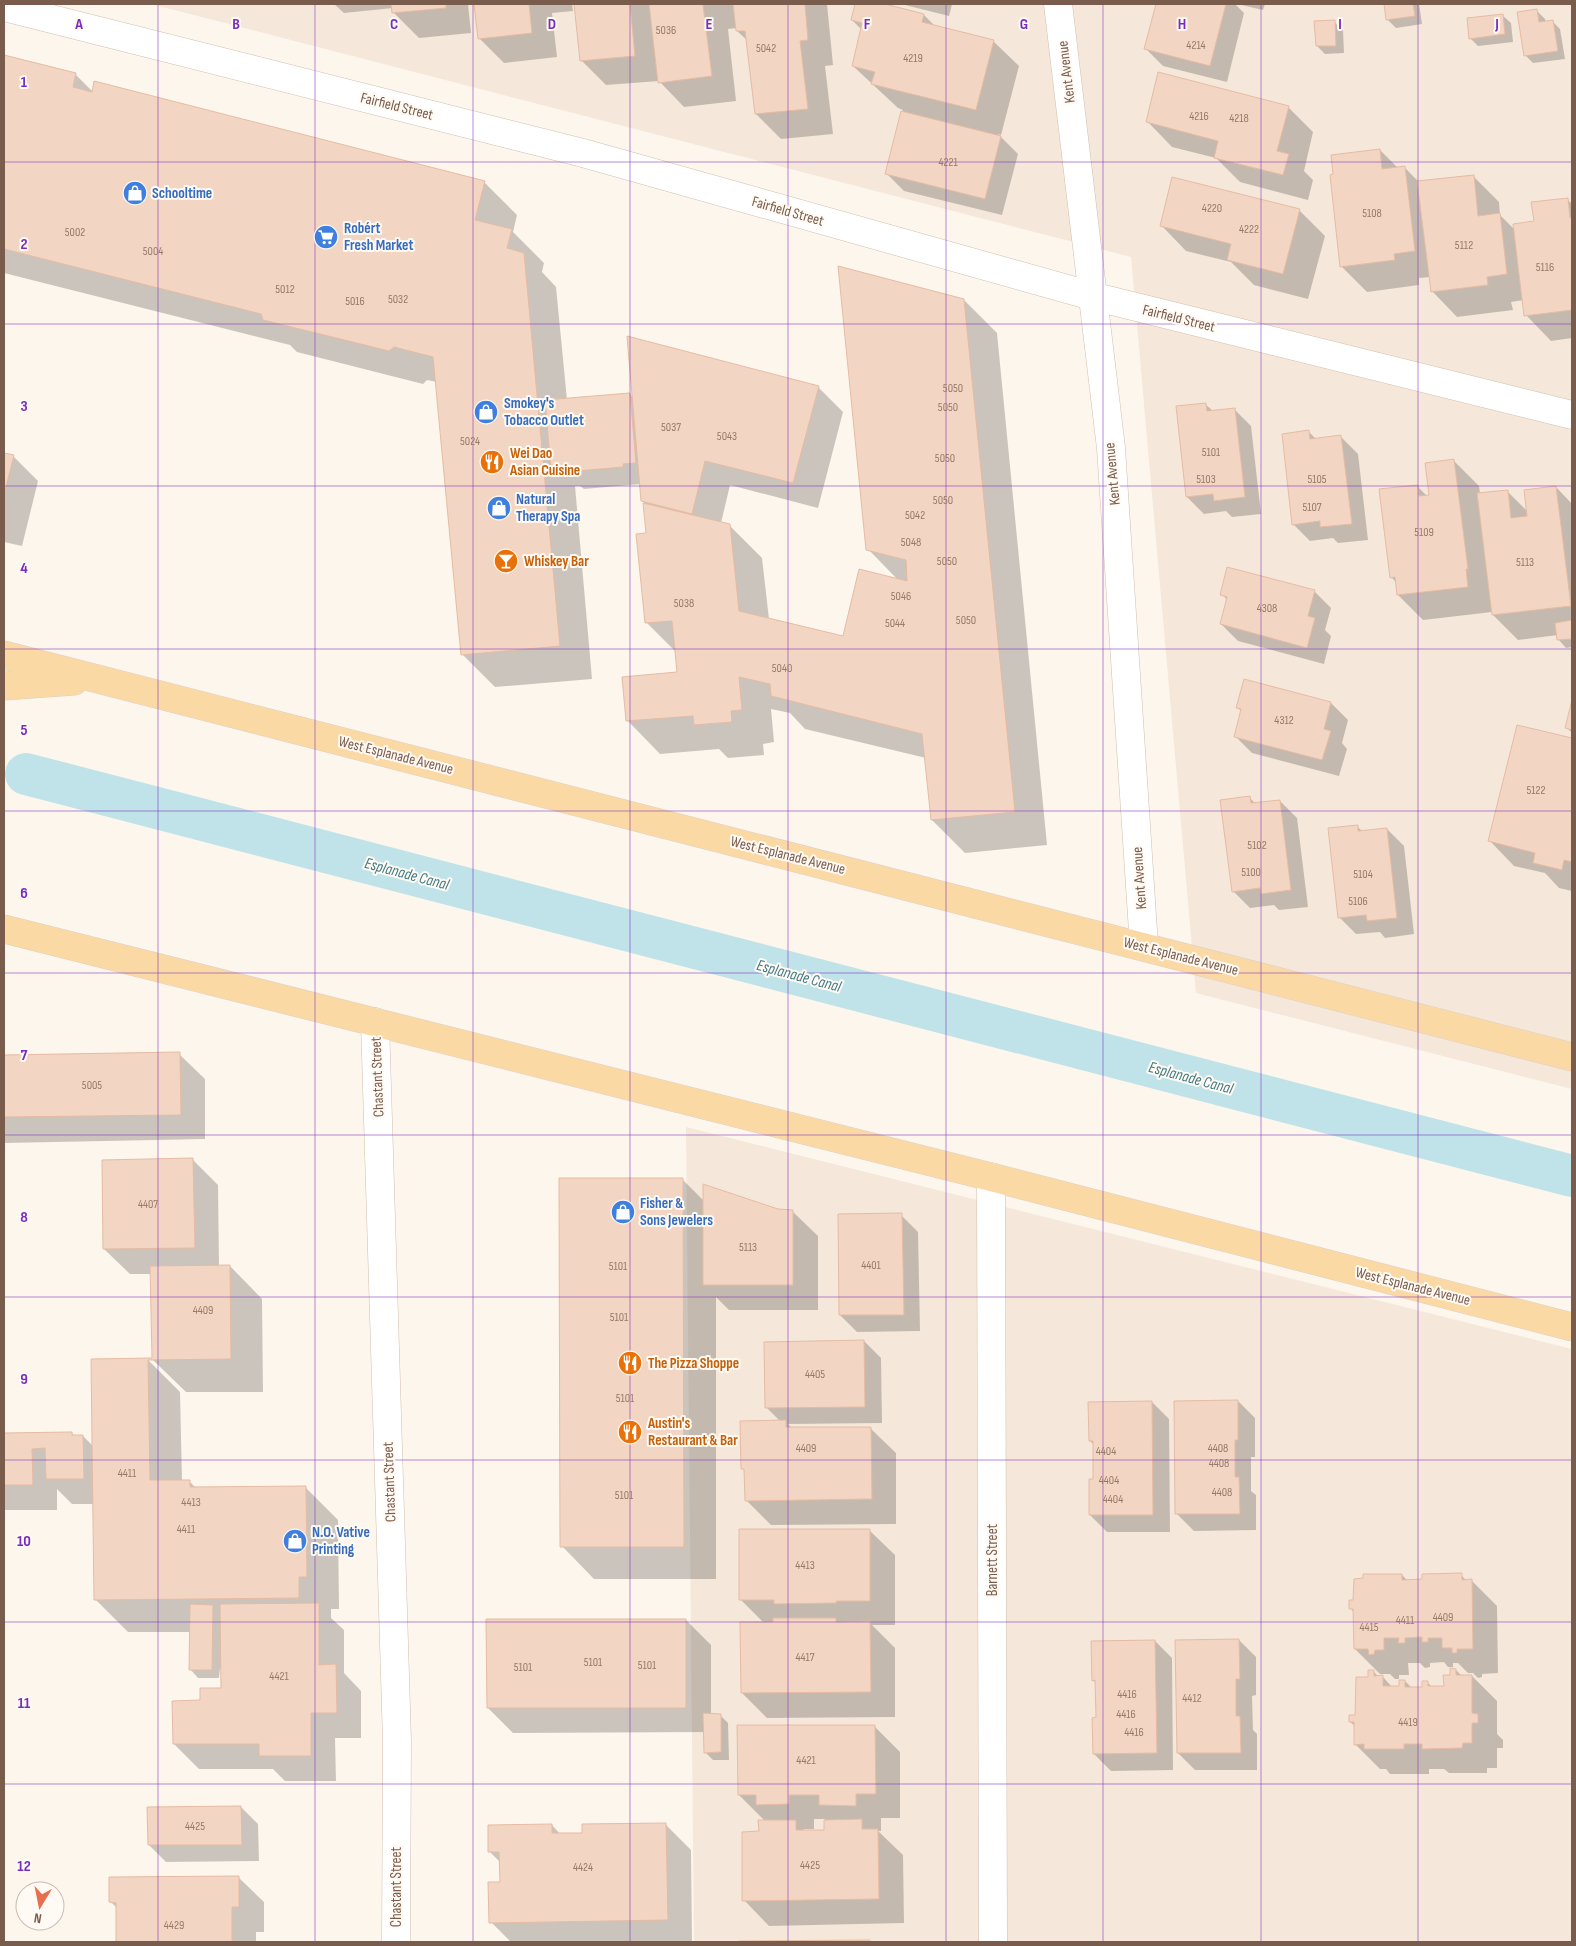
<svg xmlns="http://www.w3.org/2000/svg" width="1576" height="1946" font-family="'Sofia Sans Condensed',sans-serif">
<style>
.residential{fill:#f5e8da}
.shadow{fill:#0003;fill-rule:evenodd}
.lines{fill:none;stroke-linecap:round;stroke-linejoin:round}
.canal{stroke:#bfe3e8;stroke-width:42}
.building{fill:#f3d5c3;stroke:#e6bba3}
.minor-casing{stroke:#d1beb0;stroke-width:29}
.major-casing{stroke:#dad1cd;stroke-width:29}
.minor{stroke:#fff;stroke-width:28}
.major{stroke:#fbd9a5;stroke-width:28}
.grid{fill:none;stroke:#7b2cbf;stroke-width:1;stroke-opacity:0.55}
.labels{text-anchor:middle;stroke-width:4;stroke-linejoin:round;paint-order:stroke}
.number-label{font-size:12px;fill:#987a6a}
.street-label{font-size:15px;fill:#7a5c4d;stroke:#fffaf3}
.shop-label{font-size:15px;font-weight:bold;fill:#366cbe;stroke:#fffaf3;text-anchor:start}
.food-label{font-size:15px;font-weight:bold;fill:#c56008;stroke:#fffaf3;text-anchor:start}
.water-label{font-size:16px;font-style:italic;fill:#437c86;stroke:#fffaf3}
.grid-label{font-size:16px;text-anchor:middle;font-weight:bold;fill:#7b2cbf;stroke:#fffaf3;stroke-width:4;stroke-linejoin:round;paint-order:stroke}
</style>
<rect width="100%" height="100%" fill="#fdf6ec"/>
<!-- residential -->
<path class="residential" d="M151 4H1572V1089L1196 993 1131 257Z
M686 1127 1572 1349V1942H694Z"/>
<!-- shadow -->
<path class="shadow" d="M334 4H468L471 33 419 38 394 13 393 8 344 13Z
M475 4H572L573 11 552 13 557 57 504 63 479 38Z
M576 4H827L833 65 825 66 833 134 781 139 756 114 748 41 737 31V28L728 29 736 101 684 107 659 81 606 85 581 60Z
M856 4H880L924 15 935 26 993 41 1019 66 1001 135 998 134 1018 154 1002 215 904 191 887 174 903 110 898 108 853 66 862 30 852 20Z
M901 4H952L949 16Z
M1157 4H1235L1244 13 1227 82 1163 66 1146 49Z
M1237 4H1265L1263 10Z
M1385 4H1419L1422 24 1396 28 1387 19Z
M1537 11 1545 19 1546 22 1552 21 1560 29 1565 59 1533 63 1525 55Z
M1502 15 1511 23 1513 42 1478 46 1470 38Z
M1334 22 1343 30 1344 53 1325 54 1317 46Z
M4 56 75 74 93 92 484 182 517 215 513 232 544 263 542 272 556 287 567 400 630 394 634 398 818 387 843 412 818 508 730 485 721 523 729 525 762 558 769 619 844 638 898 580 868 549 964 300 997 333 1047 845 965 853 932 820 926 758 805 729 790 713 771 709 774 742 763 744 764 755 728 758 719 749 660 754 628 721 624 679 678 673 676 652 647 623V505L642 501 641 484 584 489 580 486H575L592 679 495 687 462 654 437 382 427 380 423 384 297 352 290 345 4 273Z
M1288 107 1313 132 1304 171 1313 180 1308 200 1240 182 1216 158 1172 147 1147 121Z
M1380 150 1398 168 1404 167 1419 182 1473 176 1499 202 1500 215 1515 230 1535 222 1567 199 1572 204V338L1551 341 1526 315 1524 300 1511 302 1513 310 1457 317 1432 291 1430 277 1419 278V285L1367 292 1342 267Z
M1299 210 1325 236 1308 299 1254 285 1231 262 1186 251 1161 225Z
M1205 404 1213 411 1234 409 1251 426 1261 514 1232 517 1226 511 1204 514 1187 497Z
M1309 432 1316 439 1341 437 1358 454 1368 540 1338 543 1333 538 1310 541 1293 524Z
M4 454 13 456 38 481 22 546 4 542Z
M1454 461 1479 486 1480 494 1507 491 1528 512 1556 487 1572 504V647L1566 648 1558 639V635L1518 640 1493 615 1492 612 1423 620 1398 595 1397 583 1391 577 1417 486 1428 497Z
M1314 591 1331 608 1325 630 1331 636 1324 664 1238 641 1221 624 1227 600 1222 594Z
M1244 681 1331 703 1348 720 1342 743 1347 749 1339 776 1252 753 1235 736 1242 712 1237 707Z
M1572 703V733L1566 727Z
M1517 726 1572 740V891L1559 888 1545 873 1514 866 1489 840Z
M1250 798 1256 804 1280 801 1297 818 1308 907 1279 910 1274 905 1250 908 1233 891Z
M1357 826 1363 832 1387 829 1404 846 1414 934 1385 938 1380 932 1356 934 1339 917Z
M179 1054 205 1079V1139L4 1143V1056Z
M193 1160 218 1185 219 1266H230L262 1299 263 1392H186L153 1360 152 1274H130L104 1249Z
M683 1180 704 1201 792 1211 818 1236V1310H729L716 1297V1579H594L562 1546Z
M901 1215 918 1232 920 1331 857 1332 840 1315Z
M864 1341 881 1358 882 1423 788 1424 792 1428H870L896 1453V1524L771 1525 746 1500V1472L742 1468 781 1422 766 1407Z
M147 1359 180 1392 182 1481H189L197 1489 305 1487 338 1520 339 1609H331V1618L344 1630V1673L361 1691V1738H335L336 1781H285L273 1769H199L174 1744 202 1702 222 1689V1668H220L219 1678H198L190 1669 191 1632H128L95 1599 94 1504H72L57 1489V1510H4V1434L72 1433 74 1436H83L93 1446Z
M1238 1401 1255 1418V1457H1251V1491L1256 1495V1530L1194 1531 1177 1514Z
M1152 1402 1169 1419 1170 1532H1107L1090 1515 1094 1480V1445L1090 1441Z
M869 1530 895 1555V1625H872L895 1648V1717L767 1718 742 1693 764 1623 741 1600Z
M1402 1575 1408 1581 1461 1575 1467 1581H1472L1497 1606 1498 1673 1482 1674V1677L1478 1678 1473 1673H1468L1458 1663H1453V1667H1448L1444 1662 1430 1663V1667L1425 1668 1420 1663H1408L1409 1675H1399V1679H1395L1390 1674H1380L1355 1649 1354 1612 1351 1609Z
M686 1620 711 1645V1715H720L728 1723 729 1760H713L705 1752V1732L513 1733 488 1708Z
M1239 1640 1256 1657V1695L1252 1696 1253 1730 1257 1734V1770H1195L1178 1753Z
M1155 1641 1172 1658 1173 1770 1111 1771 1094 1754 1097 1719V1684L1093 1680Z
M1456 1670 1462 1676H1472L1497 1701V1734L1503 1740V1748H1497V1768H1487V1773H1449L1444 1769H1429V1774H1390L1386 1769H1380L1355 1744V1726L1350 1722 1357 1717 1369 1678 1373 1671 1379 1677H1383L1393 1688H1400L1405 1681 1412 1688H1423L1428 1683 1432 1687H1445Z
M875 1727 900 1752V1818H881V1831H878L903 1855 904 1923 769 1926 744 1900 760 1833 765 1821 739 1795ZM814 1819H825V1831L806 1832 803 1829H814Z
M241 1807 258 1824 259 1861 166 1862 149 1845Z
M665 1824 691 1850 692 1942H511L491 1922 501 1883 500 1862 490 1852 552 1825 560 1834H583Z
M238 1877 264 1902V1932H256V1942H117V1908L111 1902Z
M870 1941 871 1942H741Z"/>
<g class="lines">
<!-- canal -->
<path class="canal" d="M26 774 1572 1176"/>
</g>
<!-- building -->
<path class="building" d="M391 4H446V8L392 13Z
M474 4H529L532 33 478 39Z
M574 4H630L635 56 580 61Z
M649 4H709L703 5 712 76 658 83Z
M733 4H805L808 40 800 41 808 109 755 114 745 31H736Z
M855 4H885L924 14 922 22 994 40 976 110 871 84 875 72 852 66 862 23 851 20Z
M1156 4H1226L1210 66 1144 49Z
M1384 4H1413L1415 16 1386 20Z
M1537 9 1539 22 1553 20 1558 51 1524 56 1517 12Z
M1503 14 1505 34 1469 39 1467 18Z
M1335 20 1336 46H1316L1314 21Z
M4 55 76 73 73 87 92 92 94 81 485 181 475 220 512 229 507 248 524 253 560 646 461 655 433 357 394 347 389 351 263 320 261 314 4 249Z
M1158 72 1289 106 1277 151 1289 154 1283 175 1214 158 1218 141 1146 122Z
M901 111 1001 136 985 199 885 174Z
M1380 149 1382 169 1405 166 1415 251 1394 254 1395 260 1340 267 1330 175 1333 174 1331 155Z
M1474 175 1478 216 1500 213 1507 274 1487 277 1488 285 1431 292 1417 181Z
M1172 177 1300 209 1283 274 1227 260 1231 244 1160 226Z
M1568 198 1570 218 1572 217V310L1524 316 1513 224 1534 221 1531 202Z
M838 266 964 299 1015 812 931 820 922 734 771 696 770 684 739 677 742 710 731 711 732 722 694 725 693 716 626 721 622 677 677 672 672 621 645 623 636 534 646 533 643 503 730 524 739 611 843 636 859 569 907 581 906 560 866 550Z
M627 336 819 386 793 483 705 461 692 514 641 501Z
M630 393 636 463 623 464V467L565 472V469L551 470 545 400Z
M1206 403 1207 411 1235 408 1245 497 1214 501 1213 494 1186 497 1176 406Z
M1309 430 1310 439 1341 435 1352 524 1320 527V521L1292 525 1282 434Z
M4 453 14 455 4 495Z
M1454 459 1468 569H1466L1468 587 1397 595 1395 577 1390 578 1379 489 1418 485 1419 496 1429 495 1425 463Z
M1556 486 1571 606 1492 615 1477 493 1508 490 1511 518 1527 516 1524 490Z
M1227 567 1315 590 1308 616 1315 618 1307 648 1220 624 1227 597 1220 595Z
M1572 620V639L1557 640 1555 623Z
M1244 679 1331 702 1324 729 1331 731 1322 760 1234 737 1241 709 1236 708Z
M1572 700V730L1565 728Z
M1517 725 1572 738V862L1564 860 1562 870 1533 863 1535 853 1488 841Z
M1250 796 1251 803 1280 800 1291 890 1261 894 1260 888 1232 892 1220 800Z
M1358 825V831L1387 828 1397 918 1367 921 1366 915 1338 918 1328 828Z
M180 1052 181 1115 4 1117V1055Z
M193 1158 195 1248 103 1249 102 1160Z
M559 1178H683L684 1547H560Z
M703 1184 778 1209 793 1210V1285H703Z
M902 1213 904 1315H839L838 1214Z
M230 1265 231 1359 148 1360 150 1480H190V1487L306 1486 307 1577H299V1598L94 1600 91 1359 152 1358 150 1266Z
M864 1340 865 1407 765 1408 764 1342Z
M1238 1400V1440H1235V1477H1239L1240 1514H1175L1174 1401Z
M1152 1401 1153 1515H1089V1479H1093V1441H1089L1088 1402Z
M786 1420V1427H871L872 1499 745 1501 744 1469H741L740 1421Z
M72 1432V1435H83L84 1479H46L45 1448 32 1449 33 1485H4V1433Z
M739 1529H870V1601H836L837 1603 774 1604V1600H739Z
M1462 1573V1580L1472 1579 1473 1649H1457V1653H1452V1648H1442V1638H1428V1642H1422V1637L1405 1638V1643H1398L1399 1638H1384V1650H1375L1374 1654 1369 1655 1368 1649H1354L1353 1609H1349V1600H1353L1354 1579 1363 1578V1574H1402V1580L1422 1579V1574Z
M319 1603V1665L336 1664 337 1713H311V1756H259V1744H173L172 1701 200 1700V1688H221L220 1604Z
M190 1604 213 1605 212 1670H189Z
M773 1618H836V1622L870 1621 871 1692 741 1693 740 1622H773Z
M486 1619H686V1708H487Z
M1239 1639 1240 1679H1236V1716H1240L1241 1753H1177L1175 1640Z
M1155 1640 1157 1753 1093 1754 1092 1718 1096 1717 1095 1680 1092 1681 1091 1641Z
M1450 1668 1456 1669V1675H1472V1713L1478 1714V1723H1472V1743H1463L1462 1748 1422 1749V1744H1404V1749H1364V1744L1354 1745V1722H1349V1715H1355L1356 1677H1368V1670H1374V1676L1383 1675V1686H1399V1680H1405V1687H1422V1681H1428V1686H1444L1443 1675H1450Z
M703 1713 721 1714V1752L704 1753Z
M737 1725H875L876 1794H856V1806L819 1805V1795H789V1804L756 1805V1795H738Z
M241 1806 242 1845H148L147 1807Z
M862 1819V1829H878L879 1899 742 1901V1832L759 1831 758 1820H796V1830H824V1820Z
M666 1823 668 1920 489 1923 488 1882H500L499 1852H488V1825L552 1824V1833H582V1824Z
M239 1876V1907H232V1942H116V1903L109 1902V1877Z
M870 1940V1942H739V1941Z"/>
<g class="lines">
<!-- minor casing -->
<g class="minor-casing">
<path id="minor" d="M1058 4 1111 448 1144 946
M4 7 583 153 1092 296 1572 415
M375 1022 397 1741 396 1942
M991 1177 993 1942"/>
</g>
<!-- major casing -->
<g class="major-casing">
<path id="major" d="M4 655 1572 1057
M4 686 74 681
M4 929 991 1177 1572 1327"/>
</g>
<!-- minor -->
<use href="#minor" class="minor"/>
<!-- major -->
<use href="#major" class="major"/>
</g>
<!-- grid -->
<path class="grid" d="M158 4V1942M315 4V1942M473 4V1942M630 4V1942M788 4V1942M946 4V1942M1103 4V1942M1261 4V1942M1418 4V1942M4 162H1572M4 324H1572M4 486H1572M4 649H1572M4 811H1572M4 973H1572M4 1135H1572M4 1297H1572M4 1460H1572M4 1622H1572M4 1784H1572"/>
<!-- icons -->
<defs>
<g id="shop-disc" transform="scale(1.25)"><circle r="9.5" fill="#3f7fe0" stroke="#fffaf3"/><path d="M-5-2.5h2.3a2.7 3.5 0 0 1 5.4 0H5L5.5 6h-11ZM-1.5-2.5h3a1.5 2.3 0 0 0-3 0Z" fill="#fff"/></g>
<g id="supermarket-disc" transform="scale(1.25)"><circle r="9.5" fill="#3f7fe0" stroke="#fffaf3"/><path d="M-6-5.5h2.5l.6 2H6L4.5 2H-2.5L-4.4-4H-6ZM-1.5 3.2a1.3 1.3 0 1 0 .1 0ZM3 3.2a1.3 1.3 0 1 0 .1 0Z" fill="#fff"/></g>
<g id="restaurant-disc" transform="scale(1.25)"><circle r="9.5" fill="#e8710a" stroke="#fffaf3"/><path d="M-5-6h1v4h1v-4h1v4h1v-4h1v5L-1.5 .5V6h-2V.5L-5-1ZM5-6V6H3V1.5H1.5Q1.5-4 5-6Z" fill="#fff"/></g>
<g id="bar-disc" transform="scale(1.25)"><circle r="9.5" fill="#e8710a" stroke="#fffaf3"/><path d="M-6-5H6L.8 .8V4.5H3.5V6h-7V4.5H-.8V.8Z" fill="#fff"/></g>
</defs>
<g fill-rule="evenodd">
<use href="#shop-disc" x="135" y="193"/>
<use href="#supermarket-disc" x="326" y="237"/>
<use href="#shop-disc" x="486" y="412"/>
<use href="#restaurant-disc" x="492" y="462"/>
<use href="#shop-disc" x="499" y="508"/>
<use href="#bar-disc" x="506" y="561"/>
<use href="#shop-disc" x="623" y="1212"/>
<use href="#restaurant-disc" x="630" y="1363"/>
<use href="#restaurant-disc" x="630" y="1432"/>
<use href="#shop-disc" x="295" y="1541"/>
</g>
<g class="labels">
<!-- number labels -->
<g class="number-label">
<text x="666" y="34">5036</text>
<text x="1196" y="49">4214</text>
<text x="766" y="52">5042</text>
<text x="913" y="62">4219</text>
<text x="1199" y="120">4216</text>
<text x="1239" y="122">4218</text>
<text x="948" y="166">4221</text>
<text x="1212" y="212">4220</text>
<text x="1372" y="217">5108</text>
<text x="1249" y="233">4222</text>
<text x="75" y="236">5002</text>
<text x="1464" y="249">5112</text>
<text x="153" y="255">5004</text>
<text x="1545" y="271">5116</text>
<text x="285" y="293">5012</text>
<text x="398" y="303">5032</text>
<text x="355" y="305">5016</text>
<text x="953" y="392">5050</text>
<text x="948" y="411">5050</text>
<text x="671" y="431">5037</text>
<text x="727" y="440">5043</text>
<text x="470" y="445">5024</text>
<text x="1211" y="456">5101</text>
<text x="945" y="462">5050</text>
<text x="1206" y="483">5103</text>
<text x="1317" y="483">5105</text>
<text x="943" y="504">5050</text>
<text x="1312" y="511">5107</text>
<text x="915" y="519">5042</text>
<text x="1424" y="536">5109</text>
<text x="911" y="546">5048</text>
<text x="947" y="565">5050</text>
<text x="1525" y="566">5113</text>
<text x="901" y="600">5046</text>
<text x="684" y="607">5038</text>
<text x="1267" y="612">4308</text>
<text x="966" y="624">5050</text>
<text x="895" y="627">5044</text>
<text x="782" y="672">5040</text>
<text x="1284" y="724">4312</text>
<text x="1536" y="794">5122</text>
<text x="1257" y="849">5102</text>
<text x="1251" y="876">5100</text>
<text x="1363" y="878">5104</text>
<text x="1358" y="905">5106</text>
<text x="92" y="1089">5005</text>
<text x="148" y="1208">4407</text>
<text x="748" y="1251">5113</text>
<text x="871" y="1269">4401</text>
<text x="618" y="1270">5101</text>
<text x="203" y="1314">4409</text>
<text x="619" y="1321">5101</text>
<text x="815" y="1378">4405</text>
<text x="625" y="1402">5101</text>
<text x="806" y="1452">4409</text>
<text x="1218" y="1452">4408</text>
<text x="1106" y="1455">4404</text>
<text x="1219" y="1467">4408</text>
<text x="127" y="1477">4411</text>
<text x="1109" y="1484">4404</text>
<text x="1222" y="1496">4408</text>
<text x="624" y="1499">5101</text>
<text x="1113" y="1503">4404</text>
<text x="191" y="1506">4413</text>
<text x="186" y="1533">4411</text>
<text x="805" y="1569">4413</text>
<text x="1443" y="1621">4409</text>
<text x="1405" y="1624">4411</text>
<text x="1369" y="1631">4415</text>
<text x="805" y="1661">4417</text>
<text x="593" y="1666">5101</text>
<text x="647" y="1669">5101</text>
<text x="523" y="1671">5101</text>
<text x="279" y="1680">4421</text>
<text x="1127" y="1698">4416</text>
<text x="1192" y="1702">4412</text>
<text x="1126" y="1718">4416</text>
<text x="1408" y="1726">4419</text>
<text x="1134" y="1736">4416</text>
<text x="806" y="1764">4421</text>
<text x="195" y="1830">4425</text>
<text x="810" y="1869">4425</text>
<text x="583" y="1871">4424</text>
<text x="174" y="1929">4429</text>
</g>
<!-- street labels -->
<g class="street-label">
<text transform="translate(1066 72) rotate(-97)" y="5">Kent Avenue</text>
<text transform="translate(397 106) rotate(14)" y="5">Fairfield Street</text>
<text transform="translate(788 211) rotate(16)" y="5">Fairfield Street</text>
<text transform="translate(1179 318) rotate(14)" y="5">Fairfield Street</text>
<text transform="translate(1112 474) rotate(-95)" y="5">Kent Avenue</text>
<text transform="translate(396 755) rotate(14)" y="5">West Esplanade Avenue</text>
<text transform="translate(788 855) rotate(14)" y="5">West Esplanade Avenue</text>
<text transform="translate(1139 878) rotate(-94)" y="5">Kent Avenue</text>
<text transform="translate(1181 956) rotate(14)" y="5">West Esplanade Avenue</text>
<text transform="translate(377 1077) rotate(-92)" y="5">Chastant Street</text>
<text transform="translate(1413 1286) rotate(14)" y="5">West Esplanade Avenue</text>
<text transform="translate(389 1482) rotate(-92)" y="5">Chastant Street</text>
<text transform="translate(992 1560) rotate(-90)" y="5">Barnett Street</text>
<text transform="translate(396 1887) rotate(-90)" y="5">Chastant Street</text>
</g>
<!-- shop labels -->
<g class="shop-label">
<text x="152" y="198">Schooltime</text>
<text x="344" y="233">Robért<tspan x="344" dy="17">Fresh Market</tspan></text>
<text x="504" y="408">Smokey's<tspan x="504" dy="17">Tobacco Outlet</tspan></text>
<text x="516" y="504">Natural<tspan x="516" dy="17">Therapy Spa</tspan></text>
<text x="640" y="1208">Fisher &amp;<tspan x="640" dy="17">Sons Jewelers</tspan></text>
<text x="312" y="1537">N.O. Vative<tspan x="312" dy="17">Printing</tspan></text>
</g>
<!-- food labels -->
<g class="food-label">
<text x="510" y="458">Wei Dao<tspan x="510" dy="17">Asian Cuisine</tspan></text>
<text x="524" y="566">Whiskey Bar</text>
<text x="648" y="1368">The Pizza Shoppe</text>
<text x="648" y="1428">Austin's<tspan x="648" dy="17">Restaurant &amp; Bar</tspan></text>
</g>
<!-- water labels -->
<g class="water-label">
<text transform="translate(407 873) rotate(15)" y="6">Esplanade Canal</text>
<text transform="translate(799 975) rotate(15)" y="6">Esplanade Canal</text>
<text transform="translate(1191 1077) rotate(15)" y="6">Esplanade Canal</text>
</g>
</g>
<g class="grid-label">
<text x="79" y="29">A</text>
<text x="236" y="29">B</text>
<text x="394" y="29">C</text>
<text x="552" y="29">D</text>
<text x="709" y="29">E</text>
<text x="867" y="29">F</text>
<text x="1024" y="29">G</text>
<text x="1182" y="29">H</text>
<text x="1340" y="29">I</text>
<text x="1497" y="29">J</text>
<text x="24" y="87">1</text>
<text x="24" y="249">2</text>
<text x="24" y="411">3</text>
<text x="24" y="573">4</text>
<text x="24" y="735">5</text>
<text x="24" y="898">6</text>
<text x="24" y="1060">7</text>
<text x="24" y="1222">8</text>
<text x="24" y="1384">9</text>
<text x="24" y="1546">10</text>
<text x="24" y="1708">11</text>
<text x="24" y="1871">12</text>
</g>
<!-- border -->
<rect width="1576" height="1946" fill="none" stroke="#7a5c4d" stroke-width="10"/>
<!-- north arrow -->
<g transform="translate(40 1906) rotate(190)"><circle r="24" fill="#fffaf3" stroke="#cabbb1"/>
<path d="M0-4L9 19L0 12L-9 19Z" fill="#e76f51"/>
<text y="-8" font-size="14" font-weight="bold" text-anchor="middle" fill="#7a5c4d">N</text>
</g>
</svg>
